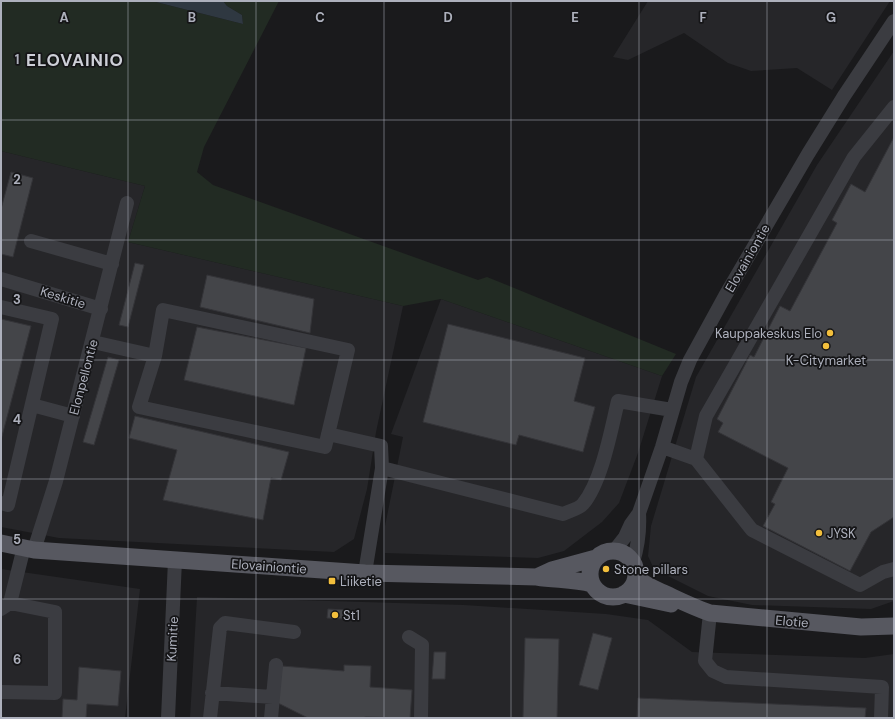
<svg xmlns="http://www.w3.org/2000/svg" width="895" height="719" font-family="'DM Sans',sans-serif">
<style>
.built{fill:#262629}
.green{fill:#222b23}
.water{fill:#2f3841}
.building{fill:#444549;stroke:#343438}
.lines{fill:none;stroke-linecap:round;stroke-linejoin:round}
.minor{stroke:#3b3c41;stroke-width:14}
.major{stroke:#575860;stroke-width:17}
.grid{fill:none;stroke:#adb0bc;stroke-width:1;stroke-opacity:0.55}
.poi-dot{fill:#f3bf3c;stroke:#151517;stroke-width:1.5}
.labels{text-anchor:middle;stroke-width:3.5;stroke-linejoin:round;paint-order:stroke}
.street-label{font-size:13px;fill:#adb0bc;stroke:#151517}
.poi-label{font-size:13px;fill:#adb0bc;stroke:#151517;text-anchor:start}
.district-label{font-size:17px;font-weight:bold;letter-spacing:1px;fill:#ced0d8;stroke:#151517}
.grid-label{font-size:13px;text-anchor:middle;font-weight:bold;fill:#adb0bc;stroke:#151517;stroke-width:3.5;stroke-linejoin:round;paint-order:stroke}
</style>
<rect width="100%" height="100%" fill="#1a1a1c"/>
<!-- built -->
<path class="built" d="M648 1H890L832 90 797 68 751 71 728 63 684 33 628 60 613 57Z
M894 51V601L871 609 752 605 708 596 654 569 648 556 651 526 696 377 817 165Z
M1 151 145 186 128 242 403 306 376 432 367 489 354 539 334 552 59 538 1 527Z
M441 299 662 376 638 453 619 503 602 522 564 551 538 558 385 553V526L403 437 391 434Z
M1 569 140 589 125 718H1Z
M197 597 464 605 606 614 648 620 692 652 865 658 894 654V718H190Z"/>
<!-- green -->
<path class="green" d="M1 1H152L243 24 242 15 227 6 223 1H279L204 147 197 172 213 185 478 280 487 277 676 354 662 376 441 299 403 306 128 242 145 186 1 151Z"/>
<!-- water -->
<path class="water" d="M152 1H223L227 6 242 15 243 24Z"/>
<!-- building -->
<path class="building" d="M894 137V517L871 532 850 571 763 526 775 504 771 502 788 468 718 432 723 423 717 419 750 355 754 357 780 306 790 311 837 223 832 220 851 184 865 192Z
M11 172 33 178 13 257 1 254V209Z
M135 263 144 265 128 327 119 325Z
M207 275 314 299 310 333 200 307Z
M1 319 31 326 1 440Z
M448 324 585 358 574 401 595 407 583 452 519 435 516 445 423 422Z
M197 327 306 348 294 405 184 380Z
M108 357 119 360 94 445 83 442Z
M135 416 289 452 281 480 271 478 263 520 163 500 177 450 129 438Z
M328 609 345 610 344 619 327 618Z
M593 633 612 638 598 690 579 685Z
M525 638 559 639 557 718H523Z
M434 652H446L445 679H432Z
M344 665 371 666 370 687 412 690 410 718 366 717 362 718H308L278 703 282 666 344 671Z
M79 667 121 671 118 706 87 704 86 718H62L63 699 77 700Z
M638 698 866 708 865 718H637Z"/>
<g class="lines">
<!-- minor -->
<path class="minor" d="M894 107 854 157 706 416 696 459 752 530 860 585 883 572 894 569
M31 241 112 264
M1 279 101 309
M1 307 52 319 8 505 1 503
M93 342 155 356 139 407 325 447 348 350 163 310 155 356
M32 405 73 416
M328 434 381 446 382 468 365 573
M662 447 696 459
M382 468 563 514C569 511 579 509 583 504 602 481 611 430 618 401L672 410
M34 550 56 481 127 203
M614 551 625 537 631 524 639 513 662 447 681 382 690 360 725 296 808 154 844 96 894 21
M633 562C638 546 640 530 639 513
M10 603 24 547
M1 609 10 603 55 612V693L1 692
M710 613 705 661 713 671 726 677 882 687 881 718
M409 637 422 645 421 718
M212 693 273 697
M168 718 175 560
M210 718 220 628 225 623 294 632
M271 718 276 665"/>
<!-- major -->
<path class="major" d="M1 543 34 550 365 573 537 577C555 580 574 579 592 584
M590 574a23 23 0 1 1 46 0a23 23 0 1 1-46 0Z
M539 576 552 570 596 558
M636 577C644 585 655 589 666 594 681 601 693 607 710 613L861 627 894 626
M624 594 671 604"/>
</g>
<!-- grid -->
<path class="grid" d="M128 1V718M256 1V718M384 1V718M511 1V718M639 1V718M767 1V718M1 120H894M1 240H894M1 360H894M1 479H894M1 599H894"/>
<!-- markers -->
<g class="poi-dot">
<circle cx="830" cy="333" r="4"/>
<circle cx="826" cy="346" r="4"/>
<circle cx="819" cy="533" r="4"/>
<circle cx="606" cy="569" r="4"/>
<rect x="328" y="577" width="8" height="8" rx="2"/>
<circle cx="335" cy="615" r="4"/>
</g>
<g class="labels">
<!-- street labels -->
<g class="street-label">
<text transform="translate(747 258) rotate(-60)" y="5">Elovainiontie</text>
<text transform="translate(63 297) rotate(17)" y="5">Keskitie</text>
<text transform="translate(83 377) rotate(-75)" y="5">Elonpellontie</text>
<text transform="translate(269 566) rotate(4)" y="5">Elovainiontie</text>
<text transform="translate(792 621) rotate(5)" y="5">Elotie</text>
<text transform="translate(172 639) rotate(-87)" y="5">Kumitie</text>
</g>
<!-- poi labels -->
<g class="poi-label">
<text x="822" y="338" text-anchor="end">Kauppakeskus Elo</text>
<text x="826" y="365" text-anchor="middle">K-Citymarket</text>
<text x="827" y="538">JYSK</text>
<text x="614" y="574">Stone pillars</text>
<text x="340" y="586">Liiketie</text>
<text x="343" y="620">St1</text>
</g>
<!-- district labels -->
<g class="district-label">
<text x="75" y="66">ELOVAINIO</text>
</g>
</g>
<g class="grid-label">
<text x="64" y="22">A</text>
<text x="192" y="22">B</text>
<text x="320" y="22">C</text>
<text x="448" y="22">D</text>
<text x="575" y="22">E</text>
<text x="703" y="22">F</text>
<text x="831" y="22">G</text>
<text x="17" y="64">1</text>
<text x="17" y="184">2</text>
<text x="17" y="304">3</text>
<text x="17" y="424">4</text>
<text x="17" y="544">5</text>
<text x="17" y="664">6</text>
</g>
<!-- border -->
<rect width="895" height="719" fill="none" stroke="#adb0bc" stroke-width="4"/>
</svg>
